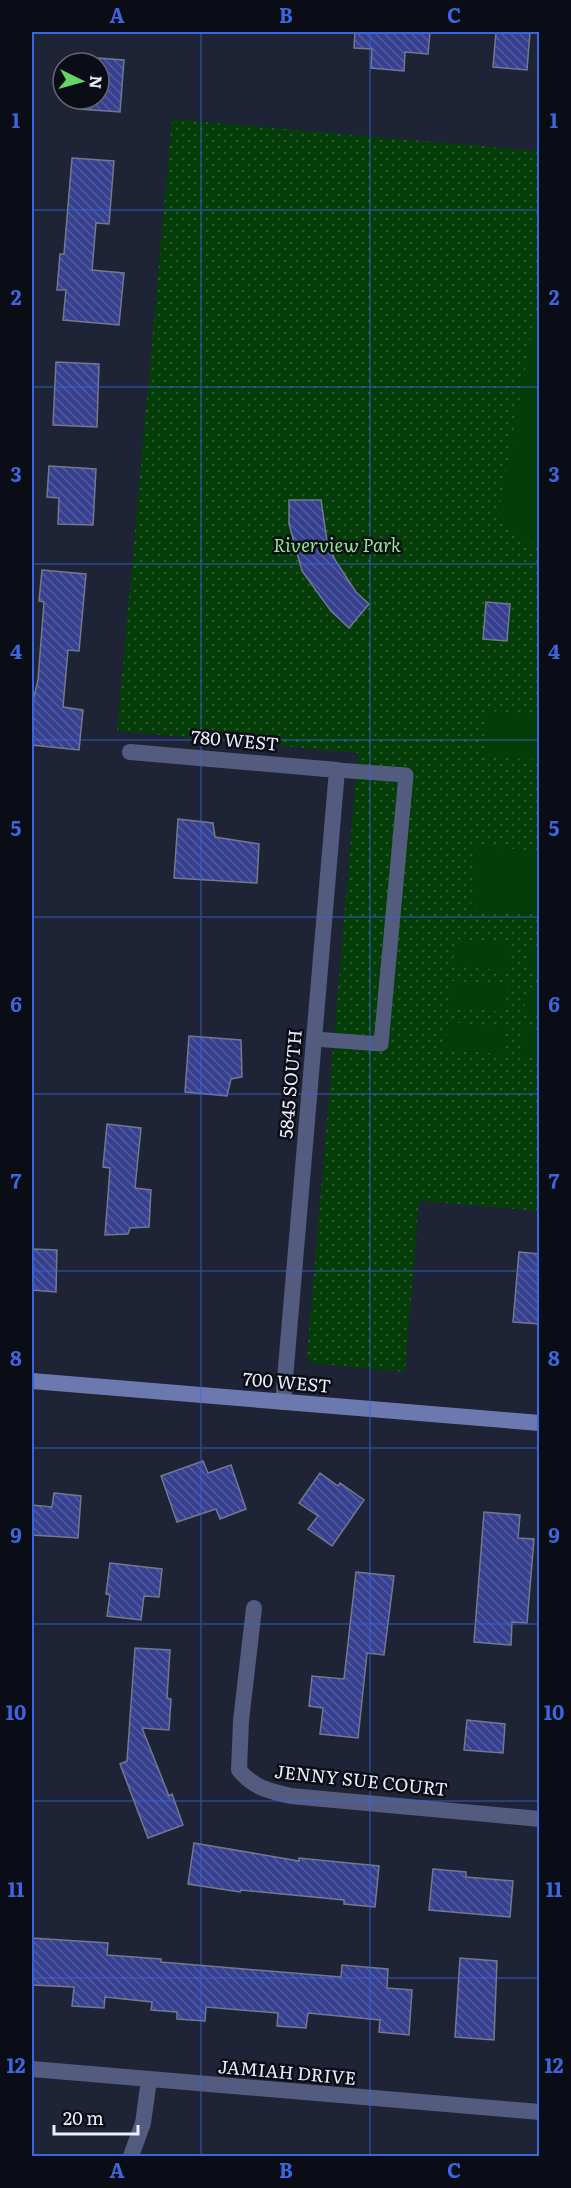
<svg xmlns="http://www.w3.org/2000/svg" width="571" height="2188" font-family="Literata,serif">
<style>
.green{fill:url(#green-dots)}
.pitch{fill:#053d09}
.building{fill:url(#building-back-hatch);stroke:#72788f;stroke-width:1.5}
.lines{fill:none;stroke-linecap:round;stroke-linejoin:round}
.service{stroke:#535b7e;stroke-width:15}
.minor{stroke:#535b7e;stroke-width:16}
.secondary{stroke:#6c79b1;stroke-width:16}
.grid{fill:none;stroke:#3c66dd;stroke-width:1.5;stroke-opacity:0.55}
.labels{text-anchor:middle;stroke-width:5;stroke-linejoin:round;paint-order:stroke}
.park-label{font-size:18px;font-style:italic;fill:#8dec8b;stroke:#0b0d16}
.street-label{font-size:18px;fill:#eaedfa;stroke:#0b0d16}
.neatline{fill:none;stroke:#3c66dd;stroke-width:2}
.grid-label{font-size:20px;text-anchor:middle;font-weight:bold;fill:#3c66dd}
</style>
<defs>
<pattern id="green-dots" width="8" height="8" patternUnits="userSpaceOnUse" patternTransform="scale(1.5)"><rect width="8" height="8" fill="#053d09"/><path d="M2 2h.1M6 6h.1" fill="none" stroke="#2a592e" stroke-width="1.8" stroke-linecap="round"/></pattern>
<pattern id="building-back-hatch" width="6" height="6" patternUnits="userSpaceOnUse" patternTransform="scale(1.5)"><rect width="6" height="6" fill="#36408f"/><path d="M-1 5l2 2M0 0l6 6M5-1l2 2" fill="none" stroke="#535ca0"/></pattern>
</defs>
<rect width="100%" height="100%" fill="#1f2336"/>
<!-- green -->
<path class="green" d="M172 119 539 151V1211L419 1201 405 1372 311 1363 307 1356 358 753 117 731Z"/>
<!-- pitch -->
<path class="pitch" d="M535 316H540L539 544 523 543 499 512Z
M488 711 539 715V760L485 756Z
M476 846 539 851V915L471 909Z
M455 939 511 944 509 971 453 966Z
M530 946H539V973L528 972Z
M451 981 508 986 505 1012 449 1007Z
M527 987 539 988V1015L524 1014Z
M448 1022 504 1027 502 1054 445 1049Z
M523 1028 539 1030V1057L521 1055Z"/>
<!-- building -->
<path class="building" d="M355 32H430L428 54 405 52 404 71 371 68 372 49 354 48Z
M496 32H530L527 70 493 67Z
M83 57 124 60 120 112 79 109V99H99V63H83Z
M72 158 114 161 109 224 96 223 92 270 124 273 119 325 63 320 66 290H57L60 254H64Z
M56 362 99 364 97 427 53 425Z
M49 466 96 469 93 525 58 524 59 498 47 497Z
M289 500H321L327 541 335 560 356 592 369 604 349 628 331 611 302 571 289 524Z
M42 570 86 574 79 651 68 650 63 707 83 710 79 750 32 745V705L38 680 44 602 39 601Z
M486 602 510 604 507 641 483 639Z
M178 819 213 823 215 837 259 844 257 883 174 878Z
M189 1036 241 1040 242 1077 231 1079 227 1096 185 1092Z
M107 1124 141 1128 135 1188 151 1190 149 1227 130 1228 128 1234 105 1235 110 1168 103 1167Z
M32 1249 57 1250 56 1292 32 1290Z
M519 1252 540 1254V1324L513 1322Z
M203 1461 208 1473 231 1465 246 1509 220 1519 216 1509 177 1522 161 1476Z
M320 1473 338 1486 340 1483 364 1500 332 1546 308 1529 318 1516 299 1503Z
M54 1493 81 1496 78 1538 32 1535V1505L52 1507Z
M484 1512 520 1515 518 1538 534 1539 527 1623 512 1622 511 1645 474 1642Z
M110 1563 162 1569 159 1597 144 1596 141 1620 107 1616 110 1595 106 1594Z
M356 1572 394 1576 384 1655 367 1653 358 1738 320 1734 323 1708 309 1706 312 1676 344 1679Z
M135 1648 170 1650 167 1698 171 1699 169 1730 142 1728 169 1796 172 1794 183 1825 148 1838 120 1764 127 1761Z
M467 1720 505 1724 503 1753 464 1750Z
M194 1843 299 1861V1858L379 1866 375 1907 344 1904V1900L241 1890 240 1892 188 1884Z
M433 1869 466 1872V1877L513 1881 510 1917 429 1910Z
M32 1938 108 1943 107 1955 161 1959V1962L341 1977 342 1965 388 1969 387 1988 412 1990 409 2035 379 2032 380 2020 308 2013 306 2028 277 2026 278 2013 206 2007 205 2021 177 2019V2012L151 2010 152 2002 105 1997 104 2008 72 2006 74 1987 32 1985Z
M460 1958 497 1961 494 2040 455 2037Z"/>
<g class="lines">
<!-- service -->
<path class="service" d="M315 1039 381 1044 406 775 337 770"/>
<!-- minor -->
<path class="minor" d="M130 752 337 770 283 1402
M254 1608 241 1721 239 1770C254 1788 269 1791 291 1796L540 1819
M32 2069 540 2112
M131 2156 143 2123 149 2080"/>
<!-- secondary -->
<path class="secondary" d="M32 1381 540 1423"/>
</g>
<!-- grid -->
<path class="grid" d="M201 32V2156M370 32V2156M32 210H540M32 387H540M32 564H540M32 740H540M32 917H540M32 1094H540M32 1271H540M32 1448H540M32 1624H540M32 1801H540M32 1978H540"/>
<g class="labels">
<!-- park labels -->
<g class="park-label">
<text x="337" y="552">Riverview Park</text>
</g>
<!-- street labels -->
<g class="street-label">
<text transform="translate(235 741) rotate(5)" y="6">780 WEST</text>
<text transform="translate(291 1084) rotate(-85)" y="6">5845 SOUTH</text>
<text transform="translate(287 1383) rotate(5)" y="6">700 WEST</text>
<text transform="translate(361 1781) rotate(6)" y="6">JENNY SUE COURT</text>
<text transform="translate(287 2073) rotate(5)" y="6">JAMIAH DRIVE</text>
</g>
</g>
<!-- border -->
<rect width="571" height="2188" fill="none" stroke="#0b0d16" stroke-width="66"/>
<!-- north arrow -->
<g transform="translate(81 81) rotate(95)"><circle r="28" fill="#0b0d16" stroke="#646771" stroke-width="1.5"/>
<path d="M0-4.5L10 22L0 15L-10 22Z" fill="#66d466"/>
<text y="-9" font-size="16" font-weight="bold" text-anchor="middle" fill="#eaedfa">N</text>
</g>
<!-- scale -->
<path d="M54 2125v9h84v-9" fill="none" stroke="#eaedfa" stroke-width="3"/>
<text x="63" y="2125" font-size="18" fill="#eaedfa" stroke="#0b0d16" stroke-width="4.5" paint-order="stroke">20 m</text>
<rect x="33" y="33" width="505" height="2122" class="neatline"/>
<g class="grid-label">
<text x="117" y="23">A</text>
<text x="286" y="23">B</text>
<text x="454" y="23">C</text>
<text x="16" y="128">1</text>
<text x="554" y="128">1</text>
<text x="16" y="305">2</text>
<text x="554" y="305">2</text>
<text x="16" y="482">3</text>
<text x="554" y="482">3</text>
<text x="16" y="659">4</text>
<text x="554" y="659">4</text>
<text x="16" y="836">5</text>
<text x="554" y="836">5</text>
<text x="16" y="1012">6</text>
<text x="554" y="1012">6</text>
<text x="16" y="1189">7</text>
<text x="554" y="1189">7</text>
<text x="16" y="1366">8</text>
<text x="554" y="1366">8</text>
<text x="16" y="1543">9</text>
<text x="554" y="1543">9</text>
<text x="16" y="1720">10</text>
<text x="554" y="1720">10</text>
<text x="16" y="1897">11</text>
<text x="554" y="1897">11</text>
<text x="16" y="2073">12</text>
<text x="554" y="2073">12</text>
<text x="117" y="2178">A</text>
<text x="286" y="2178">B</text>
<text x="454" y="2178">C</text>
</g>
</svg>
